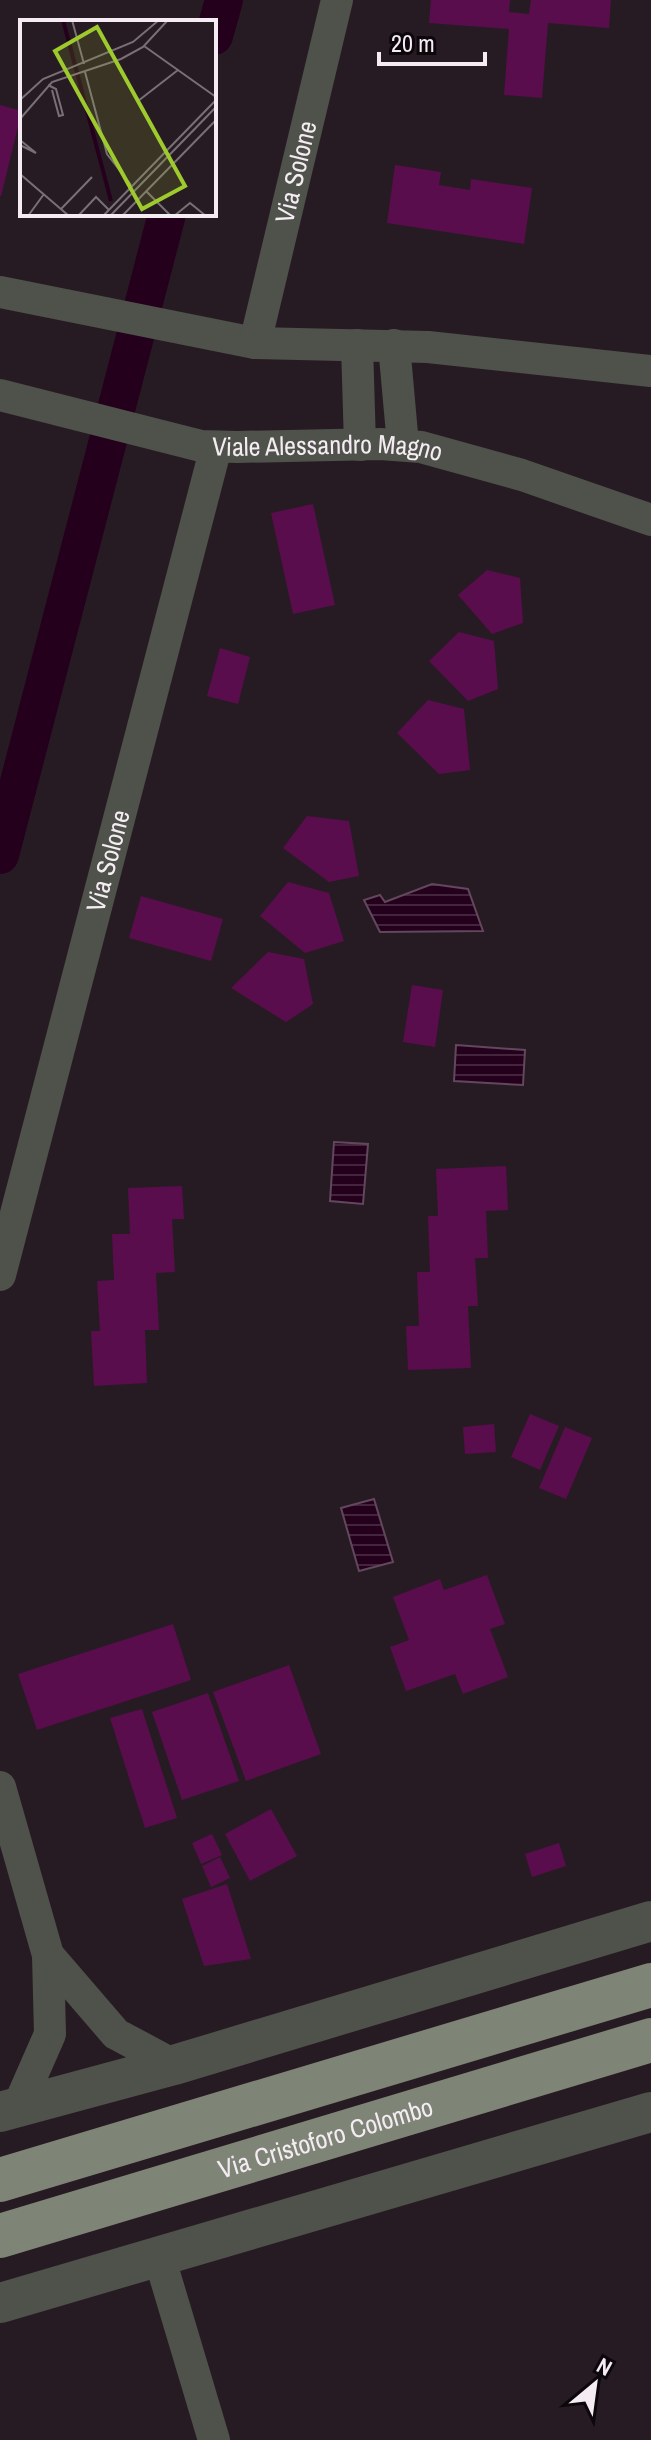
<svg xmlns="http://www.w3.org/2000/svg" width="651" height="2440" font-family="'Archivo Narrow',sans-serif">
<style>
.water{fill:url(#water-rules);stroke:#62475d;stroke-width:2}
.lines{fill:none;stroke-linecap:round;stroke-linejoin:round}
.canal{stroke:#24001d;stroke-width:38}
.building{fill:#590d4c}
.minor{stroke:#4f514b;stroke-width:32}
.tertiary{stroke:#4f514b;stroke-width:40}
.primary{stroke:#7e8476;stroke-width:44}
.labels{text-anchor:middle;stroke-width:6;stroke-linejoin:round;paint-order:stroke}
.street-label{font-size:26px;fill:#f4ecf2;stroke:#0c070b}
.inset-river{fill:none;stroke:#24001d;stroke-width:4}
.inset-road{fill:none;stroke:#796f76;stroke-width:2}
.view{fill:#9eca2e;fill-opacity:0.15;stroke:#9eca2e;stroke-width:4}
.inset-edge{fill:none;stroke:#f4ecf2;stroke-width:4}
</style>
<defs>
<pattern id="water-rules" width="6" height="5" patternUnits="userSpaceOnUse" patternTransform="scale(2)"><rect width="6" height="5" fill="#24001d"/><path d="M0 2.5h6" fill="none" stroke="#44253e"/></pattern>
</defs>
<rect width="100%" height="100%" fill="#271b23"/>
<!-- water -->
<path class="water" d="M432 884 468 889 483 931 380 932 364 900 380 895 385 902Z
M456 1045 525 1050 523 1085 454 1081Z
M334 1142 368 1144 363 1204 330 1201Z
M374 1499 393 1562 359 1571 341 1508Z"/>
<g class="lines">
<!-- canal -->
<path class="canal" d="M214 36 224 0
M0 855 167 214"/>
</g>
<!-- building -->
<path class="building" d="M431 0H510L509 12 529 14 531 0H611L609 28 548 23 542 98 504 95 509 29 429 23Z
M0 105 22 111 1 196H0Z
M395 165 441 172 439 185 470 190 471 179 532 188 524 244 387 223Z
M313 504 335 605 293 614 271 513Z
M487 570 520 578 523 623 492 634 458 595Z
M459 632 494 641 498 689 468 701 429 661Z
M220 648 250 657 238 704 207 696Z
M428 700 464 709 470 770 439 774 397 733Z
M307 816 349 821 359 876 329 882 283 848Z
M288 882 329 893 344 941 305 953 260 916Z
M141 896 223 919 211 961 129 938Z
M268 952 304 959 313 1004 286 1022 231 988Z
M412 985 443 990 435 1047 403 1042Z
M506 1166 508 1210 486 1211 488 1258H475L478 1306H468L471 1368 408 1370 406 1326H419L417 1272H430L428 1216H438L436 1169Z
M182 1186 184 1219H172L175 1272 156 1273 159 1330H145L147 1383 94 1386 91 1331H100L97 1281 114 1280 112 1234H130L128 1188Z
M530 1414 559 1426 540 1470 511 1457Z
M494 1424 496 1452 465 1454 463 1427Z
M565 1427 592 1438 566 1499 539 1488Z
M487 1575 505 1624 490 1629 508 1677 463 1694 455 1674 406 1691 390 1647 409 1640 393 1597 440 1579 444 1590Z
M173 1624 191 1680 37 1730 18 1674Z
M289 1665 321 1754 246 1781 213 1692Z
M208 1693 239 1781 182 1800 152 1712Z
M142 1709 177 1818 145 1828 110 1718Z
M271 1809 297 1856 250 1881 225 1834Z
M212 1834 222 1855 201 1864 192 1843Z
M559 1843 566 1866 532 1877 525 1854Z
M220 1857 230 1878 211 1887 202 1866Z
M227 1884 251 1959 204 1966 182 1899Z"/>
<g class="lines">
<!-- minor -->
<g class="minor">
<path d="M0 292 255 343 428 347 651 371"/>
<path id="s1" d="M255 343 337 0"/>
<path d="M357 345 360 445"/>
<path d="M394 345 403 445"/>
<path id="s2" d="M0 395 201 446 237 447 380 444 421 447 522 475 651 520"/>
<path id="s3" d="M0 1275 216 447"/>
<path d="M0 1787 48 1955 50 2034 18 2107"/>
<path d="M48 1955 116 2034 174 2065"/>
<path d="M159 2256 214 2440"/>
</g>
<!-- tertiary -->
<path class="tertiary" d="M0 2112 174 2065 651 1921
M0 2303 651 2112"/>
<!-- primary -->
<g class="primary">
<path d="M0 2180 651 1985"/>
<path id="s4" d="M0 2236 651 2040"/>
</g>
</g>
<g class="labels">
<!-- street labels -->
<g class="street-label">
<text dy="9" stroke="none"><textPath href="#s1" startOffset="176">Via Solone</textPath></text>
<text dy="9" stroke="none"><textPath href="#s2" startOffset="334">Viale Alessandro Magno</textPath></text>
<text dy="9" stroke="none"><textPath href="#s3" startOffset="428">Via Solone</textPath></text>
<text dy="9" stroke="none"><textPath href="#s4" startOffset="340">Via Cristoforo Colombo</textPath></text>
</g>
</g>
<!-- overview -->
<g transform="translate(20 20)">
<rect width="196" height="196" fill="#271b23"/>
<path class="inset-river" d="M43 0 91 181"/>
<path class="inset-road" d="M52 0 64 44M124 26 196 77M65 52 87 134 111 165M28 65 36 69 43 95 39 96 32 70M0 80 23 59 113 22 139 0M118 81 158 50M0 99 32 62 101 39 123 27 148 0M0 120 16 133 0 125M0 154 49 196M126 171 151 196M41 189 72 157M8 196 24 174M58 196 76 177 89 190M83 196 196 80M90 196 196 87M102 196 196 100M154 196 170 183 186 196"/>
<path class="view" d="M77 7 165 166 122 189 35 31Z"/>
<rect width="196" height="196" class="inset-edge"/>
</g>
<!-- north arrow -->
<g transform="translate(595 2384) rotate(29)" stroke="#0c070b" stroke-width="6" paint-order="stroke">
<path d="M0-6L14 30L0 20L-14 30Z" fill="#f4ecf2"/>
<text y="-12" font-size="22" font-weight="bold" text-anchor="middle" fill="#f4ecf2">N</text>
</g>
<!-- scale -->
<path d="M379 52v12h106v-12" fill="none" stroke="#f4ecf2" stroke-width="4"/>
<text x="391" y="52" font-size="24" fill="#f4ecf2" stroke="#0c070b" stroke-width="6" paint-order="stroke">20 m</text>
</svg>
